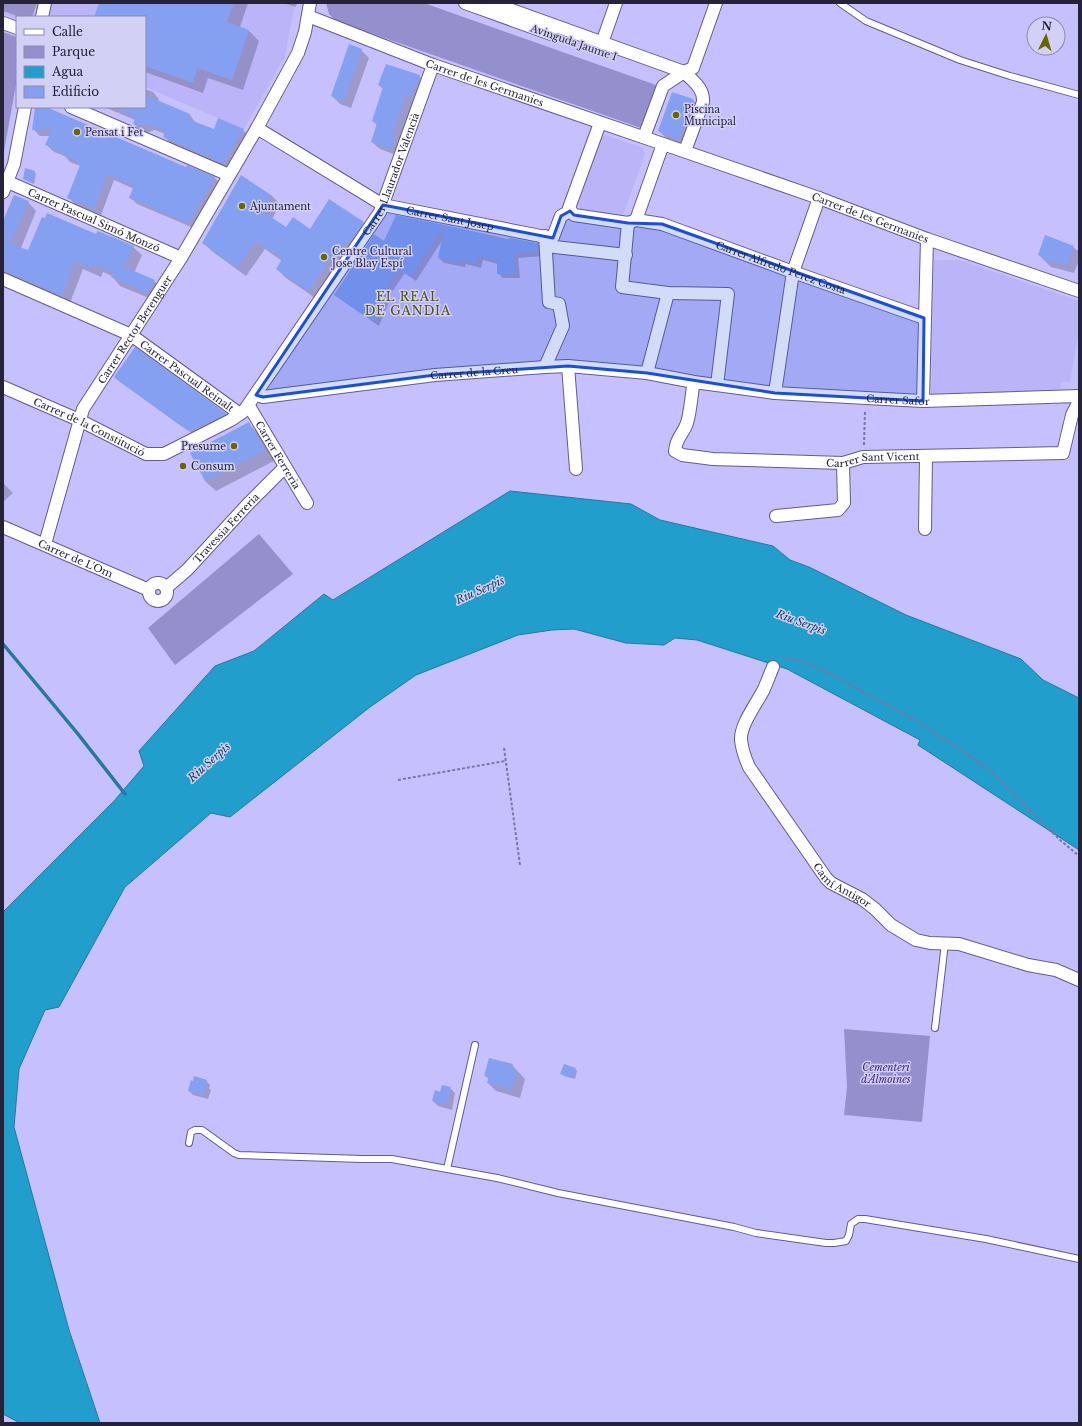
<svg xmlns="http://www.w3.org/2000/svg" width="1082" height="1426" font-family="'Libre Baskerville',serif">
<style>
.built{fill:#bbb4f9}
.green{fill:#968fcd}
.water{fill:#229ecc;stroke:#2379a0}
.shadow{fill:#0003}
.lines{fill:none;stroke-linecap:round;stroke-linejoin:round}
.stream{stroke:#2379a0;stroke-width:3.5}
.building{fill:#85a0f0}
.lane-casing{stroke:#625a92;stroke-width:8}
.street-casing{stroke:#625a92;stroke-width:14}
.path{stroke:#7a75a1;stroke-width:2;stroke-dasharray:3 2;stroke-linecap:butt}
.lane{stroke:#fff;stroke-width:6}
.street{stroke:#fff;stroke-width:12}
.marked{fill:#1d4ed8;fill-opacity:0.2;stroke:#1d4ed8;stroke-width:3;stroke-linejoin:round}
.poi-dot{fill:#686600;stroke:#d3d0f6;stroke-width:1.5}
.labels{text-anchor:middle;stroke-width:3;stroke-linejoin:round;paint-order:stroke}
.street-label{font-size:10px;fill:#252239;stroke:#d3d0f6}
.poi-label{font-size:10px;fill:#252239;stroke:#d3d0f6;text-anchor:start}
.park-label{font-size:10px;font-style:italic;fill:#3d2283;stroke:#d3d0f6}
.water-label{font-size:11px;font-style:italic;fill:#134357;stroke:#d3d0f6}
.quarter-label{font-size:12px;letter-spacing:1px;fill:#515114;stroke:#d3d0f6}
</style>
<rect width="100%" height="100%" fill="#c6c0fe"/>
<!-- built -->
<path class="built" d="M3 3H295L285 56 244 129 145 87V17H17V19L3 14Z
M606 135 643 148 645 154 624 213 619 216 582 211 578 205 602 137Z
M934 260H960L1079 301V329L1070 382H1061L1060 389 931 397Z"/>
<!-- green -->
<path class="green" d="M326 3H424L656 85 641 128 336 21 329 14Z
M3 32 17 37V79L3 157Z
M259 534 293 574 175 665 148 628Z
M844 1029 930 1036 922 1122 844 1115 847 1087Z"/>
<!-- water -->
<path class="water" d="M510 491 631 504 660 520 773 546 790 560 809 567 906 615 1021 659 1043 680 1079 698V850L918 745 920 740 787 669 697 640 675 638 664 645 626 643 574 629 552 630 518 635 416 675 370 707 230 817 211 813 125 887 59 1007 45 1010 19 1069 14 1127 69 1330 100 1423H20L3 1414V912L114 801 144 766 139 751 215 666 254 651 324 594 333 600Z"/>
<!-- shadow -->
<path class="shadow" d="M3 3H37L32 17H20L3 11Z
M100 3H248L240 27 249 31 259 41 243 90 208 78 203 93 145 72V17H95Z
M283 3H297L296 7Z
M361 50 369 58 351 108 340 104 332 96Z
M419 76 427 84 399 156 380 149 372 142 378 126 373 121 383 89 379 85Z
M145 89 153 92 159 99 158 102 190 115 196 123 214 130H243L250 136 230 170 171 143 164 137 165 134 155 130 146 133 140 130 134 124 135 120 104 107H145Z
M672 93 693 100 701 108 687 147 667 139 659 131Z
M40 107H43L187 168V166L215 178 222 185 196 229 137 204 130 197 134 189 114 180 101 215 75 204 68 197 80 166 70 162 65 156 54 152 47 145 50 136H40L33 129Z
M34 172 36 174 34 184 24 179Z
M271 195 280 204 272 219 287 229 310 230 363 223 373 232 318 300 286 278 277 269 282 261 265 249 246 276 213 252 204 243Z
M28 202 36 211 21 248 29 251 97 235 133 247 142 255 134 273 154 281 162 290 156 301 120 286 112 276 103 272 101 277 83 269 70 303 3 274V224Z
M444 226 446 228 508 240 537 244 543 249V256L518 258 520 278H503L498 273V264L483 260 481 268 466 264 465 267 444 263 439 258 443 239 416 281 405 273 387 299 389 301 379 326 340 299 335 295 385 243Z
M1073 247 1079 252V260L1074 273 1051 267 1039 255Z
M115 377 226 414 230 419 196 435 187 430 120 382Z
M249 424 259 434 274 461 216 491 205 481Z
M3 483 13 493 3 502Z
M512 1065 525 1079 520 1098 496 1091 488 1083 489 1079 485 1076Z
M575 1069 577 1071 575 1079 564 1076 561 1073Z
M206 1081 210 1085 209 1089 211 1090 208 1099 193 1095 189 1091Z
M450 1088 455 1093 452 1110 438 1106 433 1101 440 1093Z"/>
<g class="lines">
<!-- stream -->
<path class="stream" d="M3 644 78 734 125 794"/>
</g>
<!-- building -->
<path class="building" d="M99 3H234L227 22 249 30 232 80 197 68 193 83 145 66V17H94Z
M349 44 362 49 344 101 331 96Z
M386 64 420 75 412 97 406 95 392 135 395 137 391 149 371 142 377 123 372 121 383 87 378 85Z
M672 92 693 99 679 140 658 131Z
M145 95 190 114 188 119 214 129 218 118 244 129 223 164 163 137 165 131 148 124 139 126 133 124 136 117 113 107H145Z
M35 107H46L186 167 187 165 215 177 189 223 129 198 134 186 107 174 94 209 67 198 81 163 62 155 63 152 45 145 52 129 32 130Z
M25 168 35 171 32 183 23 179Z
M241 175 271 195 262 211 286 227 293 217 310 229 329 199 364 222 347 246 342 243 308 291 276 269 282 259 256 241 237 268 202 243Z
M14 195 29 201 10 244 28 250 42 217 45 218 47 213 96 234 98 231 134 246 125 267 155 280 147 293 111 277 113 273 94 264 92 269 75 261 62 296 3 270V221Z
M396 215 445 225 410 277 399 269 383 293 385 295 374 322 334 295 374 234 384 241Z
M445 225 508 239 510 238 538 243V251L514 253 515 274H497V260L478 256 477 263 461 260 460 262 438 258Z
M1045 235 1074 246 1066 266 1042 259 1043 257 1038 255Z
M135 347 141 351 227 414 191 431 181 426 114 377Z
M249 422 265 450 205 481 190 453Z
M489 1058 513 1064 511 1069 518 1071 512 1090 487 1083 489 1077 484 1076Z
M564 1064 576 1068 572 1078 560 1074Z
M194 1076 207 1080 205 1084 207 1085 204 1095 188 1091 191 1080 193 1081Z
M442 1085 451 1087 447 1105 432 1101 435 1090 440 1092Z"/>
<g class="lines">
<!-- lane casing -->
<g class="lane-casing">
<path id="lane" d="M840 3 866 21 960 60 1010 76 1079 95
M935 1028 945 943
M189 1143 191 1132 195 1130H202L234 1153 239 1155 362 1159H392L497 1178 558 1193 734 1227 756 1233 826 1243H834L846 1241 849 1235 851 1224 858 1219H865L986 1239 1079 1259
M447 1169 475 1045"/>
</g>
<!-- street casing -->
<g class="street-casing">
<g id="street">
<path d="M465 3 551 34"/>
<path d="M492 3 684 72C693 81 704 88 703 102L685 151"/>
<path id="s1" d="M308 16 433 65 663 144 636 220"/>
<path d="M42 17 45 3"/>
<path d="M3 23 17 28"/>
<path d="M602 43 616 3"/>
<path d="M71 107 229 175"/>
<path id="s2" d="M600 123 569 208 574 215 628 223 636 220 662 224 793 272 924 318"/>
<path id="s3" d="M257 128 383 205 551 238 553 237 561 216 570 211"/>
<path d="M644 137 663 86 684 72 693 68 716 3"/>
<path id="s4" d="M663 144 819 198 927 239 1079 291"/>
<path id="s5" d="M8 182 181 258"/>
<path d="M3 192 14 164 25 107"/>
<path d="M628 223 622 287 668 293 728 294 717 385"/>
<path d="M545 236 549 302 559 304 563 326 545 367"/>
<path d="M546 246 626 255"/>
<path id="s6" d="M3 279 131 335 240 414"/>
<path d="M568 366 576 469"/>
<path d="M647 373 668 293"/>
<path id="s7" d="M694 382C691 395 691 410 687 423 683 435 676 437 675 451L682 455 713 459 843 463 863 457 1063 453 1072 415 1079 401"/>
<path id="s8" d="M3 387 79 420 146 454H164L231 420 244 411 380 212 433 65"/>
<path d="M775 393 793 272 819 198"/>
<path id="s9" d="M256 395 263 397 435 375 545 367 568 366 647 373 694 382 775 393 866 398 923 401 1079 396"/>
<path d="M923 401 927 239"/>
<path id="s10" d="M249 406 307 503"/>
<path d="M776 516 838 510 844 503 843 463"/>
<path id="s11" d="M3 527 149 590"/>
<path d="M925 529 926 456"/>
<path id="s12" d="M45 544 83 409 181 258 257 128 298 53 305 32 310 3"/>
<circle cx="158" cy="592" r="9"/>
<path id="s13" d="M166 588 187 570 248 504 285 467"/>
<path id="s14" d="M773 667C770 674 767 682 764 689 757 703 740 725 741 740 742 749 745 758 749 767L826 878 831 883 862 899 875 909 891 925 916 940 930 943 959 944 1028 965 1056 970 1079 980"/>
</g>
</g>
<!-- path -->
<path class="path" d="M864 445 865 410
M783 659H789L801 661 827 672 920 723 967 754 993 773 1059 839 1079 856
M504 748 520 865
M398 780 505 761"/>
<!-- lane -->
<use href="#lane" class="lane"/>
<!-- street -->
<use href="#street" class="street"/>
</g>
<!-- marked area -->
<path class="marked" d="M383 205 553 238 561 216 570 211 574 215 628 223 662 224 924 318 923 401 775 393 647 373 568 366 435 375 263 397 256 395Z"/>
<!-- markers -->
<g class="poi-dot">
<circle cx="676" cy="115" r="4"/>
<circle cx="77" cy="132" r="4"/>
<circle cx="242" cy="206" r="4"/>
<circle cx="324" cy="257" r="4"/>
<circle cx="234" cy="446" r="4"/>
<circle cx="183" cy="466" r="4"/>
</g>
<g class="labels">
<!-- street labels -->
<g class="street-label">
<text transform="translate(574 42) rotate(19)" y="4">Avinguda Jaume I</text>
<text dy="4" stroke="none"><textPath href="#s1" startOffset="189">Carrer de les Germanies</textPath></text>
<text dy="4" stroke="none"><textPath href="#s8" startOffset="547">Carrer Llaurador Valencià</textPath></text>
<text dy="4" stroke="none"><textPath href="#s3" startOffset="216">Carrer Sant Josep</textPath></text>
<text dy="4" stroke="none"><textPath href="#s4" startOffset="220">Carrer de les Germanies</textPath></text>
<text dy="4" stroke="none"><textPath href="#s5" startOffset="94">Carrer Pascual Simó Monzó</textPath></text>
<text dy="4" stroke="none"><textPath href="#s2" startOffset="315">Carrer Alfredo Perez Costa</textPath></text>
<text dy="4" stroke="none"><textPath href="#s12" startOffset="235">Carrer Rector Berenguer</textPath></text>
<text dy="4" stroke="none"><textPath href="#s9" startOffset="220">Carrer de la Creu</textPath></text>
<text dy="4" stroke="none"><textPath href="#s6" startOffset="209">Carrer Pascual Reinalt</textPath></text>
<text dy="4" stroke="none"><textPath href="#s9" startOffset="646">Carrer Safor</textPath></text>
<text dy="4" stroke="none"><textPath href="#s8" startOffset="95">Carrer de la Constitució</textPath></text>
<text dy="4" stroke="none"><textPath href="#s10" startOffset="57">Carrer Ferreria</textPath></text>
<text dy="4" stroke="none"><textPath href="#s7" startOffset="272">Carrer Sant Vicent</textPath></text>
<text dy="4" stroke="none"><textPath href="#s13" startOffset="85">Travessia Ferreria</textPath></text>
<text dy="4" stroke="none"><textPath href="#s11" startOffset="79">Carrer de L'Om</textPath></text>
<text dy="4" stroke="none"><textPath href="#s14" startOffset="261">Camí Antigor</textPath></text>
</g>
<!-- poi labels -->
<g class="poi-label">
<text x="684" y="113">Piscina<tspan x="684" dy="12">Municipal</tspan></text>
<text x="85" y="136">Pensat i Fet</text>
<text x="250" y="210">Ajuntament</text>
<text x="332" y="255">Centre Cultural<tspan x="332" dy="12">Jose Blay Espí</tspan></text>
<text x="226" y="450" text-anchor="end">Presume</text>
<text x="191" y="470">Consum</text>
</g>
<!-- park labels -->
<g class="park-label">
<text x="886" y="1071">Cementeri<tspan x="886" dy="12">d'Almoines</tspan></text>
</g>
<!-- water labels -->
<g class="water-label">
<text transform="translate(480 590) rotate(-24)" y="4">Riu Serpis</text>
<text transform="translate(801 622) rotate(20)" y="4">Riu Serpis</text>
<text transform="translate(209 762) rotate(-42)" y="4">Riu Serpis</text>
</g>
<!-- quarter labels -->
<g class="quarter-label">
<text x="408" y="301">EL REAL<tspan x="408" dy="14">DE GANDIA</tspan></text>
</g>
</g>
<!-- border -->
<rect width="1082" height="1426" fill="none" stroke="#252239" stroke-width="8"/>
<!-- legend -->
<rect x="16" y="16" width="130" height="92" fill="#d3d0f6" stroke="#8d8aaa"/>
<rect x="24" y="29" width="20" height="6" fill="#ffffff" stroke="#8d8aaa"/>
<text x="52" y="36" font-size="12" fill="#252239">Calle</text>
<rect x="24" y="46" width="20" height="12" fill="#968fcd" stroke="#8d8aaa"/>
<text x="52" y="56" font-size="12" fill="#252239">Parque</text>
<rect x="24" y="66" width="20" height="12" fill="#229ecc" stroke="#8d8aaa"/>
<text x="52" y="76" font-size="12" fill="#252239">Agua</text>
<rect x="24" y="86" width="20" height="12" fill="#85a0f0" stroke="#8d8aaa"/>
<text x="52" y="96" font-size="12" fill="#252239">Edificio</text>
<!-- north arrow -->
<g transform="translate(1046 36) rotate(5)"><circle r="19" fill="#d3d0f6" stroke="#8d8aaa"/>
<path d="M0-3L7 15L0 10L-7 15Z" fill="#686600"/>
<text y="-6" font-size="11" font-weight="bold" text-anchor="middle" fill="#252239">N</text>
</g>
</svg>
